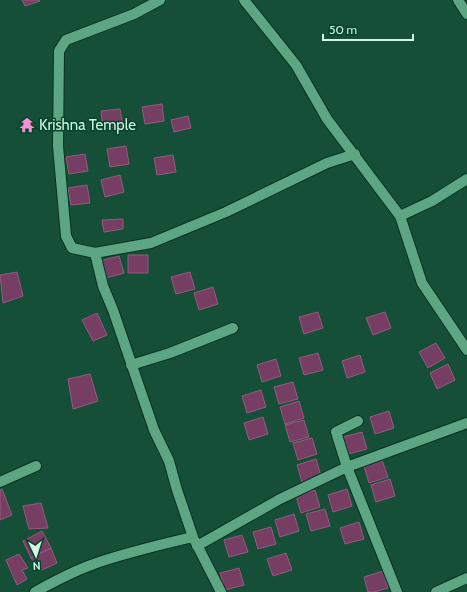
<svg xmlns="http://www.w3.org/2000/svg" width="467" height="592" font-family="Cabin,sans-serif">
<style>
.building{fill:#763e62;stroke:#955a80}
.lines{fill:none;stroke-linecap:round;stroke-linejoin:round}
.minor-casing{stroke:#093221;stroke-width:12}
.minor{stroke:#5da683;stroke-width:10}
.labels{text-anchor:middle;stroke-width:3;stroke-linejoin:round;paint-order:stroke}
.poi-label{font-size:15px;fill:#d3f7e3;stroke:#04442d;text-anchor:start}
</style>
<rect width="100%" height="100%" fill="#154f37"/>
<!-- building -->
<path class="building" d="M22 0H39L40 1 25 6Z
M162 104 164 121 145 124 142 107Z
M120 109 123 126 103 129 101 111Z
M188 116 191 128 174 132 171 120Z
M126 146 129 164 110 167 107 149Z
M85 154 88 171 69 174 66 157Z
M173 155 176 172 157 175 154 158Z
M120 175 124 192 105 197 101 180Z
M87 185 90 203 71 205 68 188Z
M123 219V229L104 232 102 220Z
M128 255H148V273H128Z
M119 256 124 273 106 278 100 261Z
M17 272 23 296 3 303 0 275Z
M190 272 195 289 176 294 171 277Z
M213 287 218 304 199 310 194 293Z
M318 312 323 328 304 334 299 317Z
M385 312 391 328 373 335 366 318Z
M97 313 107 335 93 341 82 320Z
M436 343 445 358 428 368 419 352Z
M318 353 323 370 304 375 299 358Z
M360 355 365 372 347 378 342 361Z
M276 359 281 376 262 382 257 365Z
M448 364 455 380 437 389 430 373Z
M90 374 98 401 73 409 68 379Z
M293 382 298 399 279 404 274 387Z
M261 390 266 407 247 413 242 396Z
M299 401 304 418 285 424 280 407Z
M389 411 394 428 375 434 370 417Z
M263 417 268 434 249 440 244 423Z
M304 420 309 437 290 442 285 425Z
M362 432 367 449 348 454 343 437Z
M312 438 317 454 298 460 293 443Z
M316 459 321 476 302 482 297 465Z
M382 460 388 477 369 483 364 466Z
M390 479 395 496 376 502 371 485Z
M2 489 12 515 0 520V490Z
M347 489 352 506 333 512 328 495Z
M315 490 320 507 301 513 296 496Z
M41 503 48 528 29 529 23 506Z
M325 509 330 526 311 531 306 514Z
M294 514 299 531 280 537 275 520Z
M359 522 364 539 345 544 340 528Z
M271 527 276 544 258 549 253 532Z
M42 531 51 548 31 558 23 541Z
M242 535 248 552 229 557 224 540Z
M51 548 57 563 40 571 31 558Z
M286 553 292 570 273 576 267 559Z
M19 554 28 568 22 570 27 579 17 585 6 560Z
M239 568 244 585 225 590 220 573Z
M383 571 388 588 374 592H368L364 577Z"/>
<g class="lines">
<!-- minor casing -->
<g class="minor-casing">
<path id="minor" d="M244 0 296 65 327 119 400 216 432 201 467 179
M458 0 467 14
M400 216 422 283 467 350
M95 253 72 248 66 236 58 146 59 51 66 40 134 14 160 0
M131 365 170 353 233 328
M358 421 336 432 347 467 397 592
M0 482 36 466
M195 541 221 592
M197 546 280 499 347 467 467 423
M35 592C53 582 72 572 91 565 124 553 159 545 193 537L177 490 169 461 154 430 113 310 103 286 95 253 151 243 226 212 327 163 355 154
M436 592 467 578"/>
</g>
<!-- minor -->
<use href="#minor" class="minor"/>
</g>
<!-- icons -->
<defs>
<g id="temple-bare" transform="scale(1.2)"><path d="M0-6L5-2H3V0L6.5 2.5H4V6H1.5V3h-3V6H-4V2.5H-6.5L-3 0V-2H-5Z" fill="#f591d2" stroke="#04442d" stroke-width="2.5" paint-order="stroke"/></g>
</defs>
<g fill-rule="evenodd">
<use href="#temple-bare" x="27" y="125"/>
</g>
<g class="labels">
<!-- poi labels -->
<g class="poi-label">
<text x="39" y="130">Krishna Temple</text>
</g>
</g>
<!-- north arrow -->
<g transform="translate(36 556) rotate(176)" stroke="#04442d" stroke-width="3" paint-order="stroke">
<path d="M0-3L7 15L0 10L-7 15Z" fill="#d3f7e3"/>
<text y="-6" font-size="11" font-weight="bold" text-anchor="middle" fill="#d3f7e3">N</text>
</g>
<!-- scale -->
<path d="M323 34v6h90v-6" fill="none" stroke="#d3f7e3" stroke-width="2"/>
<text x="329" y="34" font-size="12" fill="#d3f7e3" stroke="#04442d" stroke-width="3" paint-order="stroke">50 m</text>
</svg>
